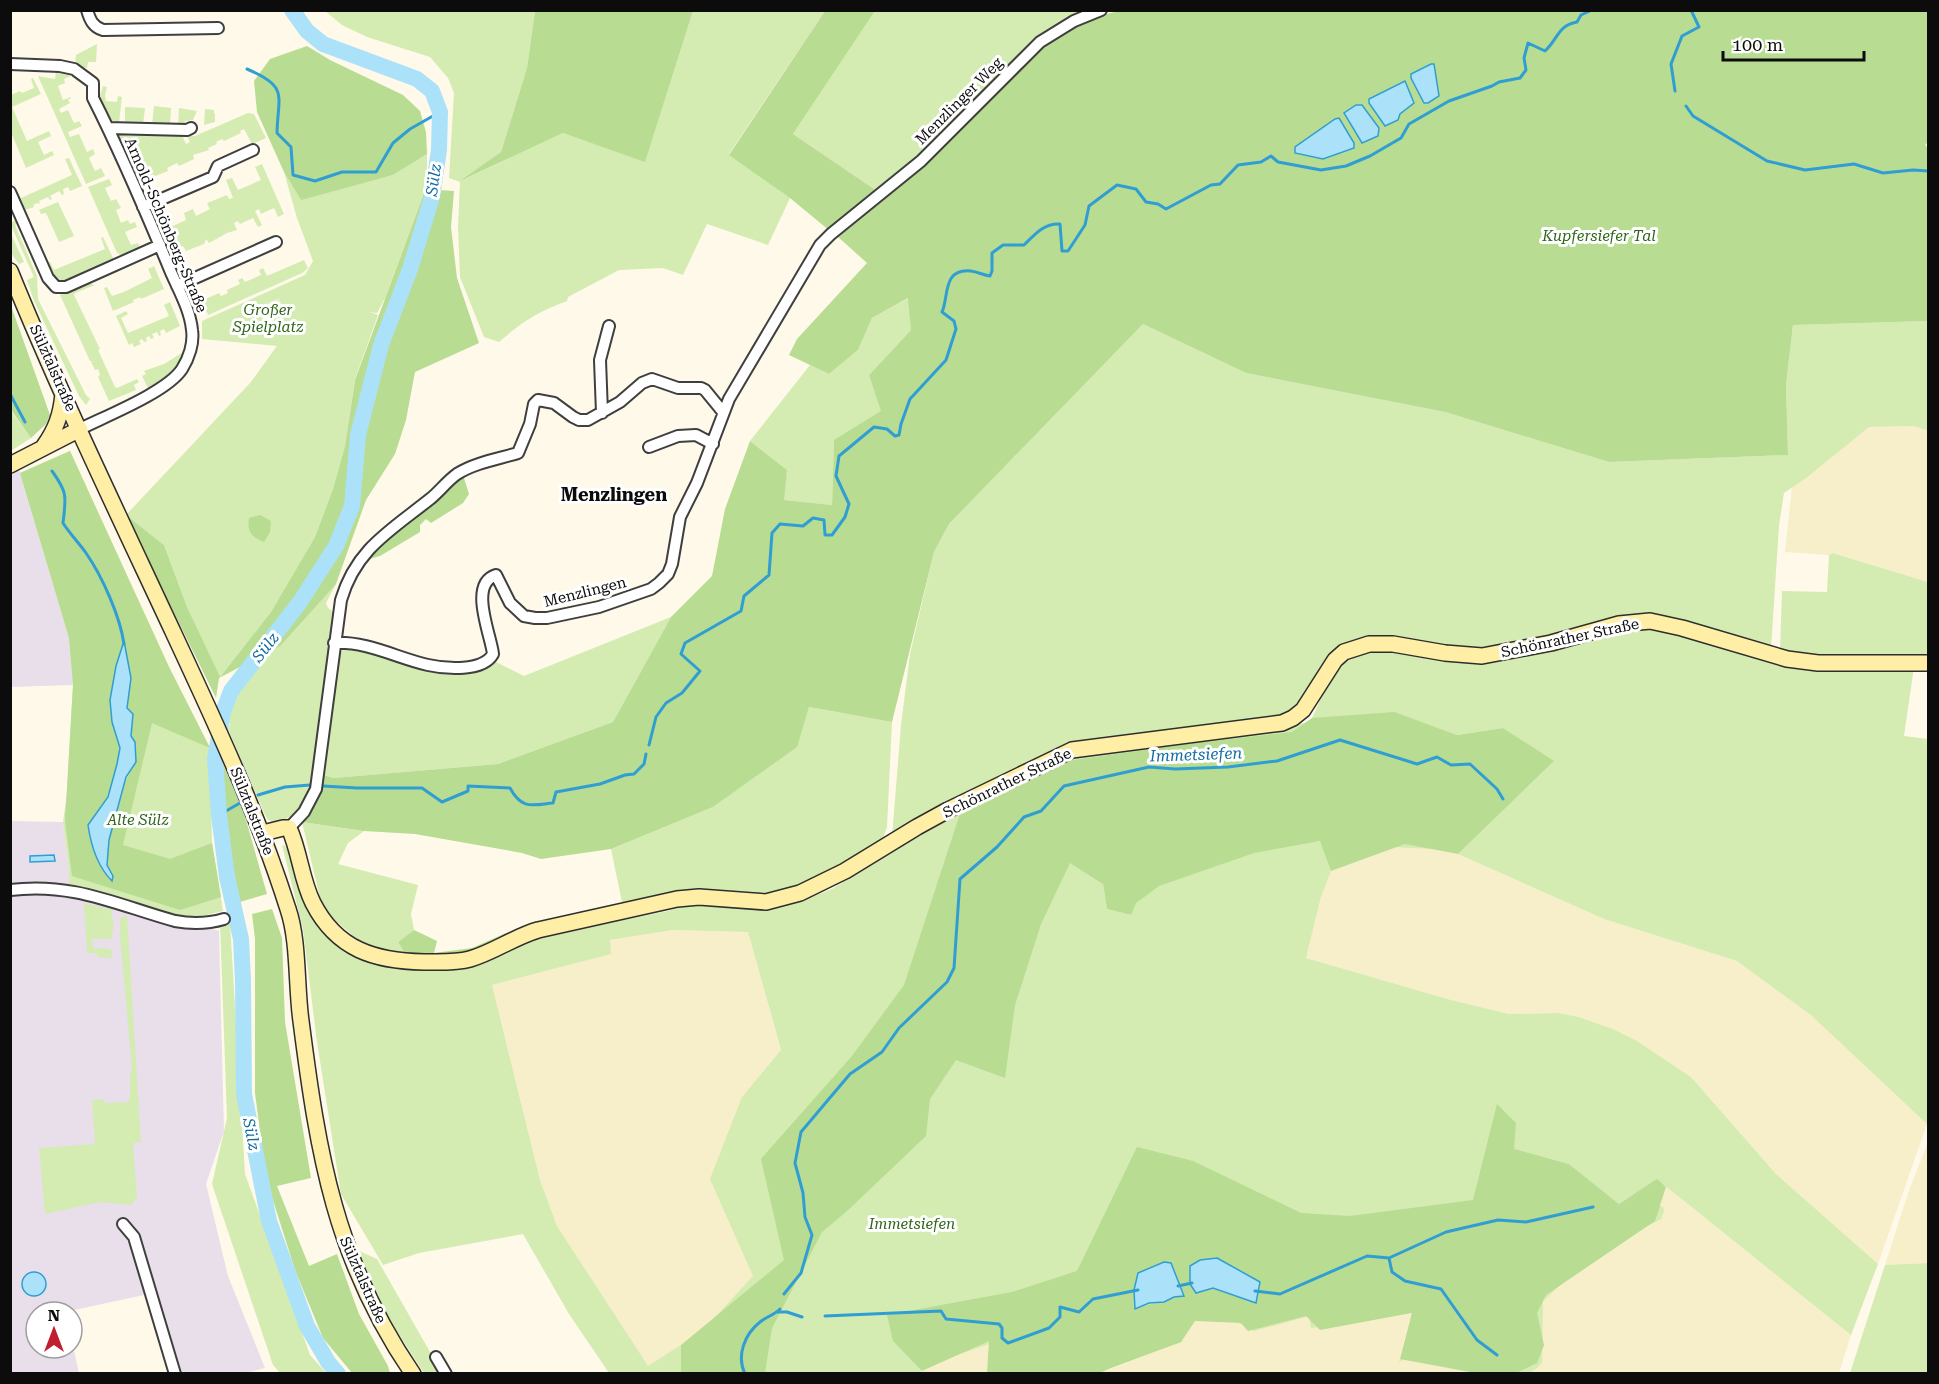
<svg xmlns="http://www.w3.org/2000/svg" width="1939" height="1384" font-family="'Roboto Serif',serif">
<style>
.industrial{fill:#e9dfeb}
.farmland{fill:#f6efc9}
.green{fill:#d4ebb2;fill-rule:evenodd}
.forest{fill:#b8dc91;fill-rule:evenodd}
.pitch{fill:#e5f1c5}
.water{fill:#ace2f9;stroke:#309ed3;stroke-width:1.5}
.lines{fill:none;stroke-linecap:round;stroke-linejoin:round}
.stream{stroke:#309ed3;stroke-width:3}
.river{stroke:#ace2f9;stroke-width:16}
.street-casing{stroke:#3f3f3f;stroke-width:14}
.secondary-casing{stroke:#2e2e2e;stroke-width:18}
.street{stroke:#fff;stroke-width:10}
.secondary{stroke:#ffeea5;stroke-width:15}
.labels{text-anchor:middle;stroke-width:6;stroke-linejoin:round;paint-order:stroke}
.street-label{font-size:15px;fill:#0c0c0c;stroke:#fff}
.park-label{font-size:15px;font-style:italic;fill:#2f6619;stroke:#fff}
.water-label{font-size:16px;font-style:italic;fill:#106da2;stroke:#fff}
.quarter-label{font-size:18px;font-weight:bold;fill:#0c0c0c;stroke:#fff}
</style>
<rect width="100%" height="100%" fill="#fff9ea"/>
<!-- industrial -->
<path class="industrial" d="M19 470 69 638 73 685 11 687 10 474Z
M11 821 63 822 69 872V887L219 931 224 1131 206 1184 228 1276 265 1368 245 1373H181L156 1303 144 1295 65 1312H36V1348H72V1342L79 1373 11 1374Z"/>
<!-- farmland -->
<path class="farmland" d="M1914 426 1928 431V582L1834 553 1829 555 1785 552 1792 487 1869 427Z
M1405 844 1458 854 1604 919 1737 961 1811 1014 1927 1124 1878 1264 1776 1174 1691 1077 1637 1041 1613 1029 1579 1017 1558 1013 1509 1014 1451 1000 1306 958 1321 897 1331 871Z
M674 930 748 932 781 1051 742 1097 756 1283 681 1345 648 1367 557 1226 540 1180 492 985 610 954V940Z
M1928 1142V1263L1885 1265 1908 1193Z
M1666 1187 1851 1335 1839 1373 1516 1374 1537 1313 1546 1295 1655 1221Z
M1413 1313 1401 1359 1475 1373 1098 1374 1180 1342 1195 1321 1242 1323 1306 1316 1320 1330Z
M990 1341 987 1373 921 1374 922 1371Z"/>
<!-- green -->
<path class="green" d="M325 11H535L527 68 501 152 465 179 563 133 645 161 693 11H825L729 154 790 198 768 245 707 224 683 275 663 268 619 270 568 297 567 301C538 312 523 321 499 342L484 337 460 277 458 226 460 182 449 178 454 93 448 78 430 57 367 37 342 25Z
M875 11H1086L1059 23 1034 38 919 158 877 191 793 134Z
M97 44 96 62H88L87 68 75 66 76 55Z
M56 71 75 74 64 79 65 83 58 86 63 100 71 97V98L68 100 70 103 59 109 61 113 68 110 74 123 79 121 82 126 68 132 70 137 79 134 87 152 93 149 95 154 89 158 95 171 101 168 105 176 86 184 38 76 55 79Z
M33 78 41 94 12 107 27 141 49 131 51 136 38 142 44 155 52 151 54 155 26 168 11 132V95L20 91 22 93 34 88 31 79Z
M103 86 107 87 105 95 106 101 117 102 118 96 122 97 119 123 108 121 99 99Z
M154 106 171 108 170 126 152 125Z
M125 107 145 108 143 125 125 124Z
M179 108 197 111 193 120 185 121V127H178Z
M205 109 214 110V113L215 114V122L204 125Z
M248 113 254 114 266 138 252 144 244 129 240 131 241 133 224 141 222 139 216 142 217 144 208 148 209 150 193 155 194 159 179 166 177 163 167 168 168 171 145 180 139 164 129 166 117 136 118 133 182 135 186 144 190 142 187 136H195Z
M427 154V185L385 298 377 313 370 312 378 315 355 379 345 446 333 489 315 537 271 612 219 678 187 607 164 545 126 515 251 382 277 346 202 339V321L305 275 313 261 297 218 284 172 301 199 393 175Z
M69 158 82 186 70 191 68 187 63 189 64 194 62 195 59 191 50 196 52 199 50 200 48 197 39 201 40 204 37 203 33 205 34 207 25 210 24 208 21 209 14 192 17 191 21 198 72 175 65 159Z
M262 164 284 214 278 217 274 208 261 214 259 209 255 211 262 225 258 227 253 218 240 224 238 221 234 223 237 230 227 233 209 243 206 239 204 244 186 251 183 246 175 249 166 226 171 223 173 226 186 220 184 213 193 209 196 216 210 209 207 203 227 195 229 199 233 198 226 180 232 178 238 190 261 180 255 167Z
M109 179 112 185 105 188 111 201 116 199 121 208 116 210 121 223 128 220 130 224 135 222 137 227 125 232 131 245 138 243 141 249 124 257 117 253 88 187Z
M58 202 74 236 59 242 46 213 41 214 39 210Z
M18 219 19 223 15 225 37 276 38 299 86 395 90 399 86 405 79 396 34 301 27 280 34 277 10 223Z
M11 234 24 262 19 264 11 253Z
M103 237 113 258 112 262 80 278 78 275 76 276 77 279 63 285 54 280 46 264 50 262 54 270 105 249 101 238Z
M304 260 308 268 302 273 208 315 207 312 202 313 199 302 219 293 221 296 228 293 227 290 240 284 238 280 242 278 245 282 261 275 259 270 263 268 267 276Z
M154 266 164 289 141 299 140 297 133 300 134 302 113 311 104 288 107 287 112 296 124 292 152 278 148 269Z
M87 283 95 285 75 293 74 295 100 349 98 350 115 387 117 388 137 379 139 382 134 385 136 390 109 401 98 377 100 375 98 369 95 370 91 362 93 361H90L60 295Z
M909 298 911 330 869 375 882 411 834 441 832 505 783 500 787 470 750 441 810 365 829 374 858 350 872 318Z
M170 302 180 326 166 333 164 329 160 331 161 335 159 336 157 332 152 334 154 338 151 339 149 336 146 338 147 341 144 342 142 339 139 341 141 344 134 347 132 343 129 345 116 316 126 311 128 314 121 318 128 333 169 316 164 305Z
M1928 321V431L1914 426 1869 427 1806 478 1784 493 1779 525 1771 649 1667 620 1495 650 1359 642 1305 701 1283 718 1090 742 892 837 901 725 910 654 934 552 949 524 1143 324 1246 373 1445 412 1609 462 1788 455 1786 385 1793 325Z
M185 351 176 369 162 383 161 380 158 381 159 385 149 390 142 376 146 374 144 371 164 364Z
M10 410 31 438 11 451H10Z
M70 451 169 667 210 748 212 843 223 911 181 921 69 887V872L63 822 67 793 73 685 69 638 20 473Z
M1833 553 1928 582V660L1830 659 1780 651 1782 591 1827 592 1829 555Z
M324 579 336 584 326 603 328 608 336 614 314 782C304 806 301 815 275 823L268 820 265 815 228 729 230 724 223 712Z
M671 617 613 722 498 764 334 778 323 775 337 653 349 648 361 649 435 670 492 660 524 676Z
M1649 626 1769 659 1914 667 1904 736 1928 739V1121L1927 1124 1811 1015 1737 961 1604 919 1458 854 1553 762 1503 728 1457 735 1395 712 1434 849 1393 847 1324 839 1314 842 1321 841 1331 871 1321 897 1306 958 1451 1000 1509 1014 1558 1013 1579 1017 1613 1029 1637 1041 1691 1077 1776 1174 1878 1264 1851 1335 1664 1185 1657 1205 1663 1207 1664 1211 1661 1219 1630 1235 1617 1234 1543 1301 1542 1362C1539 1367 1534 1371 1527 1373 1502 1379 1437 1362 1409 1357L1399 1362 1405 1347 1412 1312 1311 1328 1309 1316 1254 1331 1228 1317 1184 1319 1182 1342 1122 1362 1101 1373H989L992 1343 922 1367 921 1373H609L569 1314 523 1234 419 1253 383 1265 341 1194 317 1042 303 929 282 845 288 847 313 915 354 956 407 969 468 968 543 936 668 911 694 901 751 909 804 900 832 889 961 810 906 980 1070 757 1275 729 1329 718H1312L1334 671 1360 652 1381 648 1482 662 1620 627ZM1103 884 1131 915 1107 909ZM673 930 748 932 781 1050 742 1097 710 1179 753 1276 697 1337 681 1348V1345L648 1366 557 1226 540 1180 492 985 611 954 610 940ZM1542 1157 1569 1164 1619 1204 1648 1186 1619 1206Z
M809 707 892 722 887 827 881 844 831 873 774 896 623 907 611 849 713 807 796 747Z
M302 822 364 831 348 843 338 864 418 885 411 914 414 930 398 942 407 957 365 946 323 910Z
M84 903 114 910 111 912 114 925 111 939H92L93 948 111 949 112 958 98 957 97 953H87Z
M127 915 141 1142 133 1143 137 1197 131 1205 100 1202 45 1214 39 1148 95 1144 92 1100 103 1099 105 1103 128 1102C133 1091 127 1079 132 1068L120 936V918Z
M220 922 230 923 245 1174 310 1355 326 1373H280L273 1365 212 1184 227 1118Z
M355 1249 377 1259 442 1373H424L383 1310Z
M1928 1263V1373H1850L1885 1265Z"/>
<!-- forest -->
<path class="forest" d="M1123 10 1928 11V142L1925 145 1928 148V321L1793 325 1786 385 1788 455 1609 462 1445 412 1246 373 1143 324 949 524 934 552 892 722 809 707 797 747 713 807 611 849 541 859 522 853 415 834 364 831 302 822 317 801 323 775 334 778 498 764 613 722 671 617 712 576 725 509 750 441 787 470 784 500 832 505 834 440 881 411 869 375 911 330 908 298 872 318 858 350 829 374 789 355 797 339 867 263 837 236 924 165 1044 45 1076 25 1107 14Z
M535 11H693L645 162 563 133 460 181 501 152 527 68Z
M825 11H875L793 134 877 191 830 231 790 198 729 155Z
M307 46 330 60 403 95 420 111 426 132 427 154 393 175 301 200 284 172 257 112 254 81 270 59Z
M427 185 439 190 454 191 451 227 457 278 479 343 415 372 406 420 395 454 366 500 336 584 280 646 219 678 216 698 126 515 164 545 187 607 220 677 271 612 315 537 333 489 345 446 355 380Z
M10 303 50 415 46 424 31 438 11 410Z
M70 451 169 667 210 748 152 723 123 845 170 859 212 843 221 897 180 910 72 876 65 821 73 685 69 638 20 473ZM124 643 131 678 126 708 133 714 131 737 136 762C117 792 109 830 107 865L88 825 108 797 117 764 120 748 112 722Z
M463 475 469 494 463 503 431 523 426 519 420 525V532L380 556 369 559 366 556Z
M260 515 271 521 270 532 264 542C251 537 247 531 249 518Z
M1395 712 1457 735 1503 728 1554 761 1458 854 1405 844 1331 871 1320 841 1254 853 1159 886 1136 903 1131 915 1107 909 1103 884 1070 863 1041 924 1015 1005 1005 1078 956 1060 930 1099 926 1136 846 1212 822 1232 772 1328 765 1373 681 1374V1345L784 1260 761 1159 852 1056 904 985 961 810 1067 761 1187 744 1292 732 1312 718Z
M222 762 244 813 267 894 240 902 223 819Z
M272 909 282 938 285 1022 311 1178 277 1186 309 1266 337 1254 359 1314 388 1366 390 1373H352L323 1338 295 1270 266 1178 255 1093V939L252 914Z
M414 930 437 941 434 953 472 948 506 933C482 962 442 956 407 957L398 942Z
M1497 1104 1516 1123 1514 1149 1569 1164 1619 1204 1657 1179 1666 1187 1655 1221 1546 1295 1537 1313 1544 1345 1537 1363 1516 1373H1475L1400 1359 1412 1313 1320 1330 1306 1316 1248 1331 1241 1323 1195 1321 1181 1342 1098 1373H987L989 1341 922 1371 893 1341 887 1315 1012 1292 1077 1271 1137 1147 1193 1161 1301 1213 1350 1216 1473 1200ZM1137 1282 1174 1297C1161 1304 1149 1303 1136 1309L1134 1290ZM1260 1282 1256 1303 1213 1288Z"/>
<!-- pitch -->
<path class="pitch" d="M279 298 286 314 264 324 257 307Z"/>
<!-- water -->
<path class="water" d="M1431 64H1434L1439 96 1428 103H1424L1411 78V74Z
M1405 81 1414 103 1400 114 1398 120 1385 126 1369 103V99Z
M1356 105H1362L1379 128 1378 136 1362 143 1344 113Z
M1339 118 1354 143V148L1323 159 1295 153V147L1335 119Z
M124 641 131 678 127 708 133 714 131 736 135 742 136 762 126 777 109 840 107 865 113 876 112 881C97 866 91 846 88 825L108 797 117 764 120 748 112 722 110 700 116 666Z
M54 855 55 861 30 862V856Z
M1217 1258 1260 1282 1256 1303 1213 1288 1196 1293 1190 1284V1266L1200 1260Z
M1164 1262 1171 1263 1184 1296 1174 1297 1164 1302 1149 1303 1135 1309 1134 1290 1138 1273Z
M22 1284a12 12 0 1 1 24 0a12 12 0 1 1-24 0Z"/>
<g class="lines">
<!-- stream -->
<path class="stream" d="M247 69C289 87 278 94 277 133L291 147 293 175 315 181 342 172H376L393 143 410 129 440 112
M1675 91 1671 64 1682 36 1699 27 1691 10
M1686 106 1693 116 1767 161 1805 170 1854 164 1883 173 1913 170 1928 171
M10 394 25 422
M52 471C68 493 66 497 63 523 70 534 79 543 86 553 102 576 120 616 124 644
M649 745 656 717 666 703 682 693 700 671 681 654 685 643 741 611 744 596 769 575 772 533 780 524 803 526 813 518 824 520 825 535H832L845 517 849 504 836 476 839 456 874 427 887 429 895 436 899 435 901 424 910 399 946 360 956 329 954 321 942 312C949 297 942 268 971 271 978 272 983 275 990 276L992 271V253L1003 245H1024C1035 234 1044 223 1060 224L1062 251H1068L1085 225 1089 206 1117 185 1136 189 1146 202 1158 204 1166 209 1211 185 1220 184 1238 165 1261 162 1271 156 1278 162 1321 170 1346 166 1370 156 1401 138 1409 124 1449 101 1492 86 1499 82 1520 78 1526 70 1524 58 1528 43 1545 51C1559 38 1557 26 1577 22L1581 15 1592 10
M323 786 357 788H422L442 802 468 791V786L510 788C522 810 532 805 553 803L556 792 600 784 625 775 634 774 644 764 646 754
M258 795 285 787 310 785
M219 815 240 803
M1389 1258 1392 1272 1405 1281 1441 1289 1477 1340 1497 1355
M1178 1286 1192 1283
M1255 1291 1280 1294 1367 1256 1389 1258 1446 1232 1498 1220 1526 1222 1593 1207
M784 1294 801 1273 812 1235 805 1217 803 1193 795 1163 801 1132 850 1074 882 1052 899 1028 947 982 954 968 960 879 997 847 1024 817 1041 811 1064 786 1149 767 1175 769 1228 767 1277 761 1340 740 1417 764 1437 757 1451 765 1470 764 1497 789 1503 799
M778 1312H787L802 1317
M825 1316 941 1311 946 1319 999 1324 1002 1328V1338L1008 1343 1049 1328 1060 1317V1307L1079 1312 1093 1299 1138 1290
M745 1374C736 1355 745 1334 760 1322 766 1317 774 1315 780 1309"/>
<!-- river -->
<path class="river" d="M292 10 307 31 323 44 417 79 432 91 440 112 439 150 432 197 410 269 381 345 358 435 352 506 336 546 300 602 231 691 223 712 215 759 219 815 227 877 241 939 243 981 244 1094 269 1221 307 1326 328 1362 338 1374"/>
<!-- street casing -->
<g class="street-casing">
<path id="street" d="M87 10C90 20 93 27 103 30L218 28
M10 64 60 66 74 69 93 83V98C121 153 146 212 170 270 178 289 190 309 192 330 194 343 189 358 182 369 167 392 106 416 80 429
M108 128 187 130 191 128
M10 192 48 278 56 287H66L160 245
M143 207 213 177 218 166 253 150
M177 286 276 242
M602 413 600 360 609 326
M649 447 678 436 696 435 713 444
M334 643C367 641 397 658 428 665 446 669 483 672 493 654 491 635 468 584 496 575L510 603 524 616 535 618H547L599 607 651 589 659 583 668 574 672 564 680 517 697 483 729 399 820 245 831 234 921 161 1040 42 1074 21 1101 10
M289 828 304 812 316 789 341 600C356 549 390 531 430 499 439 492 447 481 457 474 474 463 498 459 518 453L530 424 534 404 538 400 554 403 573 417 579 420H588L620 402 642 383 652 379 678 388H701L705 390 723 412
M10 890C73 882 117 905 175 921 191 924 207 924 224 919
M123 1224 134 1237 175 1374
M436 1357 446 1374"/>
</g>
<!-- secondary casing -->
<g class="secondary-casing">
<path id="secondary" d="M10 271C60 394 118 514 174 634 216 724 258 814 288 909 299 941 296 986 301 1021 318 1154 335 1260 413 1374
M44 446C56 429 61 415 63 394
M10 465 80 429
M263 833 283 828H289C300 852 301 879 313 903 337 950 375 961 424 962 439 962 456 963 470 959 494 952 514 937 538 930L677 899 699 897 766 902 800 893 845 871 917 827 948 810 1072 750 1282 723 1293 718 1303 710 1335 660 1344 652 1369 644H1393L1445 653 1482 656 1551 643 1619 624 1650 621 1682 628 1787 659 1818 663H1928"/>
</g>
<!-- street -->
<use href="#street" class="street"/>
<!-- secondary -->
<use href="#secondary" class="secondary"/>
</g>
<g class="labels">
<!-- street labels -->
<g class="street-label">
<text transform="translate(959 101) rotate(-45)" y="5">Menzlinger Weg</text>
<text transform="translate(166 225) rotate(67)" y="5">Arnold-Schönberg-Straße</text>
<text transform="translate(53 368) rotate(66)" y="5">Sülztalstraße</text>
<text transform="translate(585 592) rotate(-14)" y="5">Menzlingen</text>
<text transform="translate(1570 638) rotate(-12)" y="5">Schönrather Straße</text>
<text transform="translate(1007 783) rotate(-26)" y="5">Schönrather Straße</text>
<text transform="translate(252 811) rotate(68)" y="5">Sülztalstraße</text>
<text transform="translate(363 1280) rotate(66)" y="5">Sülztalstraße</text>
</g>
<!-- park labels -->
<g class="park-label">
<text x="1599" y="241">Kupfersiefer Tal</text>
<text x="268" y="315">Großer<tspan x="268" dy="17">Spielplatz</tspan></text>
<text x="138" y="825">Alte Sülz</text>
<text x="912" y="1229">Immetsiefen</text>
</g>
<!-- water labels -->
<g class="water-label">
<text transform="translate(433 180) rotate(-82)" y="6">Sülz</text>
<text transform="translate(265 647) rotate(-52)" y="6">Sülz</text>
<text transform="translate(1196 754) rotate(-2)" y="6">Immetsiefen</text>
<text transform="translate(252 1134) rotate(79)" y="6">Sülz</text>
</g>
<!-- quarter labels -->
<g class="quarter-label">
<text x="614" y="501">Menzlingen</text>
</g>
</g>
<!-- border -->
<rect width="1939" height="1384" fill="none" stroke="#0c0c0c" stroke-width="24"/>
<!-- north arrow -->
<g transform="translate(54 1330)"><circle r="28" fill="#ffffff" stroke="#9e9e9e" stroke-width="1.5"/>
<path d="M0-4.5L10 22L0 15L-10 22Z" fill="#c11e31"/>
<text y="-9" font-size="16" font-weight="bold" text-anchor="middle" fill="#0c0c0c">N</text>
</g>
<!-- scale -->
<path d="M1723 51v9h141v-9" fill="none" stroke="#0c0c0c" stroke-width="3"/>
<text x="1732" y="51" font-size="18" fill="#0c0c0c" stroke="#ffffff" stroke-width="4.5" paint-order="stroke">100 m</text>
</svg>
